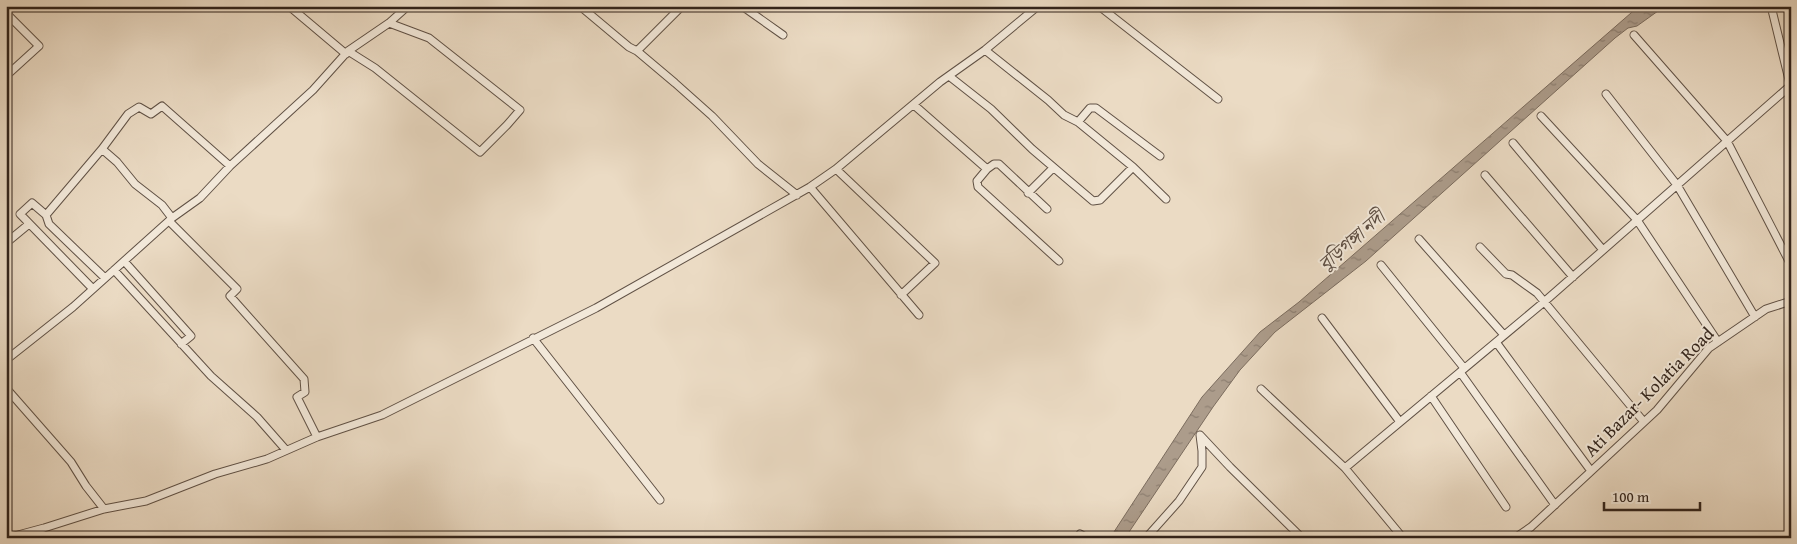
<svg xmlns="http://www.w3.org/2000/svg" width="1797" height="544" font-family="'Gentium Book Plus','Noto Serif Bengali',serif">
<style>
.water{fill:url(#water-ripples);stroke:#7b6c5e}
.lines{fill:none;stroke-linecap:round;stroke-linejoin:round}
.minor-casing{stroke:#605145;stroke-width:9}
.minor{stroke:#f2e8d9;stroke-width:7}
.labels{text-anchor:middle;stroke-width:4;stroke-linejoin:round;paint-order:stroke}
.street-label{font-size:18px;fill:#31231b;stroke:#f2e8d9}
.water-label{font-size:19px;font-style:italic;fill:#5c4d42;stroke:#f2e8d9}
</style>
<defs>
<pattern id="water-ripples" width="26" height="14" patternUnits="userSpaceOnUse" patternTransform="scale(1.25)"><rect width="26" height="14" fill="#ac9c8b"/><path d="M2 4q2-2 4 0t4 0M15 11q2-2 4 0t4 0" fill="none" stroke="#8d7f71"/></pattern>
</defs>
<rect width="100%" height="100%" fill="#ebdbc4"/>
<filter id="stains"><feTurbulence type="fractalNoise" baseFrequency=".004" numOctaves="4"/><feColorMatrix values="0 0 0 0 .2 0 0 0 0 .09 0 0 0 0 .02 0 0 0 .5 -.17"/></filter>
<radialGradient id="worn" r=".72"><stop offset=".6" stop-color="#630" stop-opacity="0"/><stop offset="1" stop-color="#630" stop-opacity=".3"/></radialGradient>
<!-- water -->
<path class="water" d="M1639 6H1665L1637 26 1628 28 1615 38 1366 261 1275 332 1240 370 1213 407 1125 538H1110L1202 397 1260 332 1299 302Z"/>
<g class="lines">
<!-- minor casing -->
<g class="minor-casing">
<path id="minor" d="M289 6 346 54
M580 6 629 47 637 51 675 83 712 116 758 164 797 195
M742 6 783 35
M1099 6 1218 99
M1771 6 1791 88
M6 13 39 46 6 76
M1634 35 1727 141 1791 265
M985 50 1048 100 1064 115 1078 122 1090 108H1096L1160 156
M348 51 375 68 480 152 507 125 520 110 429 38 389 23
M637 51 682 6
M949 76 991 109 1032 149 1093 201 1100 200 1133 167
M1606 94 1677 185 1755 317
M914 105 987 169 977 181 978 187 1059 261
M1541 116 1637 220 1718 342
M1078 122 1133 167 1166 199
M1513 143 1603 250
M102 149 128 114 139 107 151 114 162 106 230 166
M836 169 935 263 901 295
M987 169 994 164H999L1047 209
M1485 175 1573 277
M810 187 919 315
M1028 193 1053 168
M46 215 49 224 105 278
M169 221 237 289 230 296 304 379 305 392 297 397 317 437
M1419 239 1504 335
M6 243 29 224
M1480 247 1506 274 1512 275 1537 293 1644 422
M124 261 191 336 181 344
M1381 265 1464 368
M114 270 211 376 257 417 286 450
M93 289 20 214 32 203 46 215 102 149 117 162 135 184 162 205 172 218
M1322 318 1400 422
M533 338 660 500
M1496 342 1591 471
M6 360 73 307 172 218 200 198 230 166 313 90 348 51 389 23 408 6
M1460 372 1555 505
M6 388 71 462 86 486 104 509
M1261 389 1345 468 1403 538
M1431 396 1506 507
M1345 468 1544 302 1790 86
M7 538 44 528 104 509 146 501 215 474 267 459 317 437 382 415 596 308 810 187 836 169 940 82 985 50 1038 6
M1077 538 1080 534 1087 538
M1146 538 1179 501 1202 467V451L1200 435 1230 467 1302 538
M1515 538 1531 527 1657 410 1709 348 1766 309 1791 301"/>
</g>
<!-- minor -->
<use href="#minor" class="minor"/>
</g>
<g class="labels">
<!-- street labels -->
<g class="street-label">
<text transform="translate(1649 392) rotate(-45)" y="6">Ati Bazar- Kolatia Road</text>
</g>
<!-- water labels -->
<g class="water-label">
<text transform="translate(1351 240) rotate(-41)" y="7">বুড়িগঙ্গা নদী</text>
</g>
</g>
<!-- margin -->
<rect width="1797" height="544" fill="none" stroke="#ebdbc4" stroke-width="25"/>
<rect x="8" y="8" width="1782" height="529" fill="none" stroke="#31231b" stroke-width="2.5"/>
<rect x="12" y="12" width="1772" height="519" fill="none" stroke="#31231b"/>
<!-- scale -->
<path d="M1604 502v8h96v-8" fill="none" stroke="#31231b" stroke-width="2.5"/>
<text x="1612" y="502" font-size="15" fill="#31231b" stroke="#f2e8d9" stroke-width="4" paint-order="stroke">100 m</text>
<rect width="100%" height="100%" filter="url(#stains)"/>
<rect width="100%" height="100%" fill="url(#worn)"/>
</svg>
